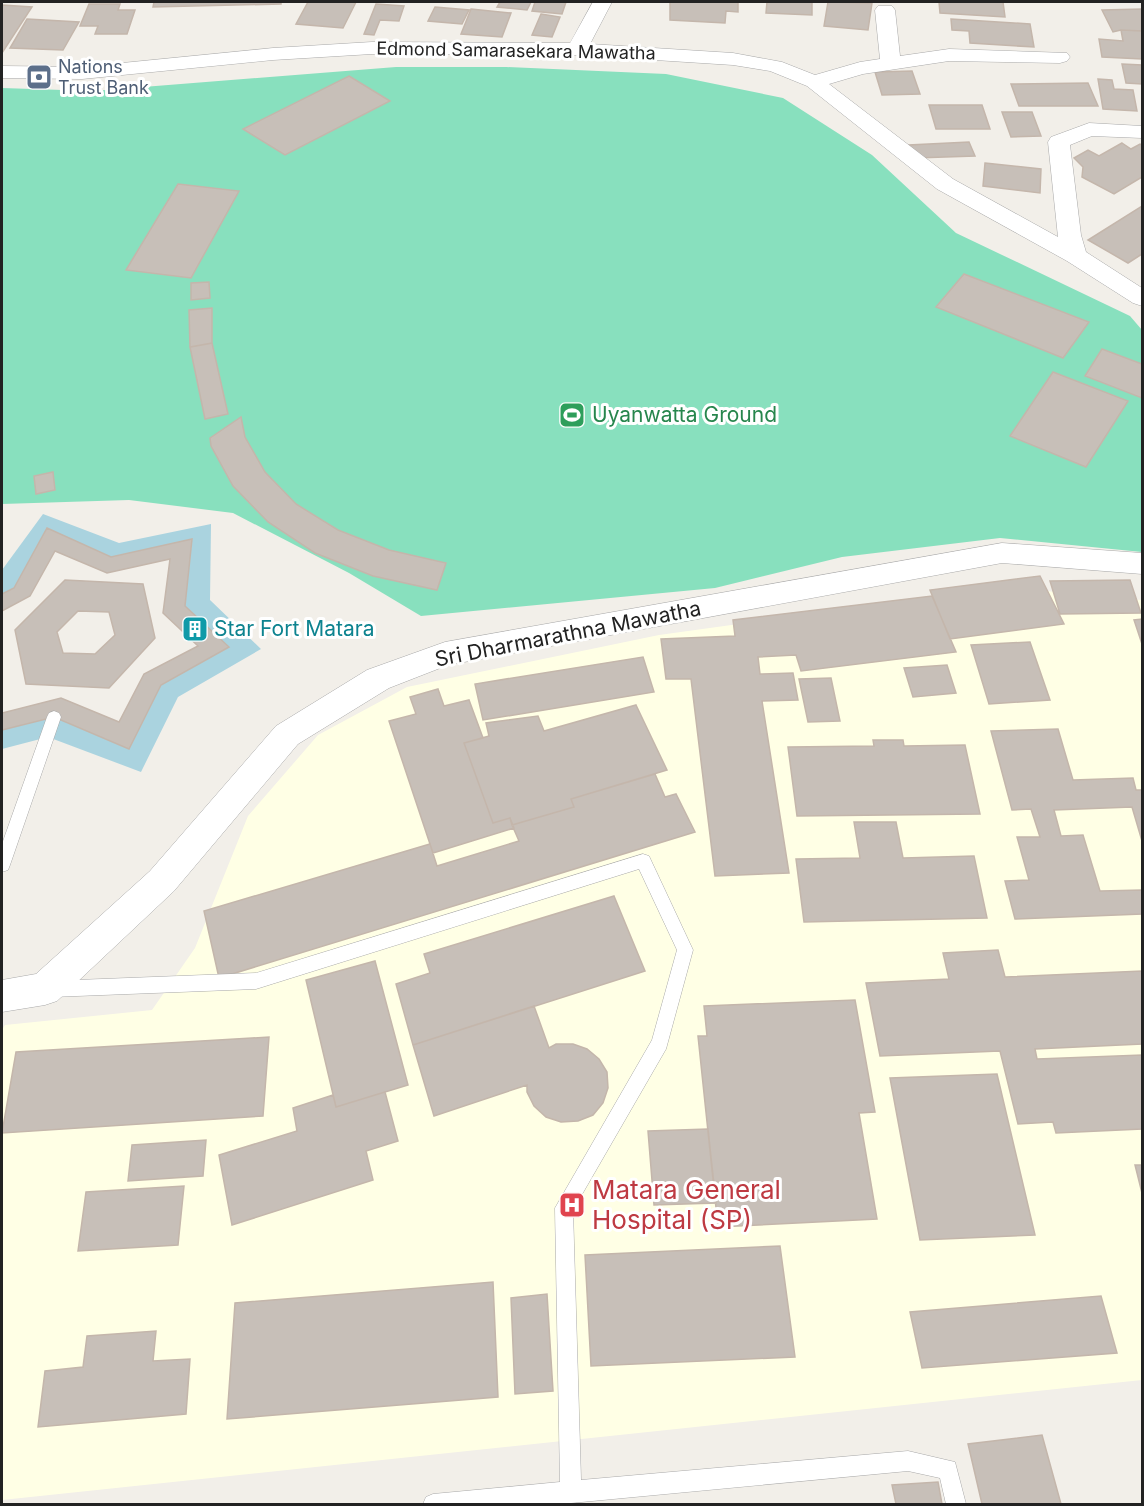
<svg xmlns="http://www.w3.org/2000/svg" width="1144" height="1506" font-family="Inter,sans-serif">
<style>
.education{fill:#ffffe5}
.pitch{fill:#88e0be}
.water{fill:#aad3df}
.building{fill:#c7bfb8;stroke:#c4b6ab;stroke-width:1.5;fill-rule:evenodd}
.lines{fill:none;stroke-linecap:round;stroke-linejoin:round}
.lane-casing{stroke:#a9a9a9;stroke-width:1}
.street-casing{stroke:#a9a9a9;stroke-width:1}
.lane{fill:#fff;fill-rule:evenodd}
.street{fill:#fff;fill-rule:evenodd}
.labels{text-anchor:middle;stroke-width:6;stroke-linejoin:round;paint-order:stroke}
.far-street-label{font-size:18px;fill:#222;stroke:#fff}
.far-service-label{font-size:18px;fill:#4e5e75;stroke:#fff;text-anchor:start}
.leisure-label{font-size:21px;fill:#27864d;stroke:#fff;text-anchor:start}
.culture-label{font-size:21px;fill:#0d838f;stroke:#fff;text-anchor:start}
.street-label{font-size:21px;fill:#222;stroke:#fff}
.near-health-label{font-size:26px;fill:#be3a42;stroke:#fff;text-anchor:start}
</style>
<rect width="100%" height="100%" fill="#f2efe9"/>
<!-- education -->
<path class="education" d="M1004 587 1142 600V1380L2 1500V1030L5 1025 152 1010 195 948 248 816 318 735 407 687 659 635Z"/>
<!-- pitch -->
<path class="pitch" d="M396 67H506L666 74 783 98 872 155 956 233 1130 316 1142 330V552L1000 538 842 557 715 588 421 616 349 573 233 513 129 500 2 504V88L93 91Z"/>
<!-- water -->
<path class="water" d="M43 514 119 543 211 524 210 600 261 649 178 697 141 772 48 737 2 749V730L54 717 129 749 161 685 228 647 185 606 192 540 111 557 47 529 14 588 2 594V570Z"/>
<!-- building -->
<path class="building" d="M154 2H281V4L153 7Z
M308 2H356L343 28 296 24Z
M500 2H531L527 10 497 7Z
M535 2H566L562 14 532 11Z
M670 2H738V12L726 11 725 23 670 20Z
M767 2H812V15L766 13Z
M828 2 872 3 868 30 824 26Z
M939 2H1003L1005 17 940 13Z
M89 4H120L118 10H135L127 34H95L98 26H80Z
M376 4 404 6 399 21 380 20 374 35 364 34Z
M2 5 32 7 2 53Z
M435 7 469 10 462 24 428 21Z
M471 9 511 13 502 37 461 34Z
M1142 9V31L1121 30 1113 32 1102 10Z
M541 14 560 17 552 37 532 35Z
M27 19 79 22 63 50 10 48Z
M951 19 1030 24 1034 47 970 43 969 31 952 30Z
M1121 30 1142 31V59L1102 57 1099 39 1123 41Z
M1122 64 1142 65V84L1126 83Z
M912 71 920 94 882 95 875 72Z
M349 76 390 101 285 155 243 129Z
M1098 79 1112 80 1114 89 1133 90 1137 111 1103 109Z
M1088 83 1098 106H1019L1011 84Z
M929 105H982L990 129H936Z
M1002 112H1032L1041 136 1011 137Z
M969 142 975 156 915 158 909 145Z
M1122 143 1131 149 1140 144 1142 145V177L1114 194 1082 177 1083 167 1074 158 1088 150 1099 156Z
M985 163 1041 169 1040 193 983 186Z
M178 184 239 191 191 278 126 270Z
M1142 206V254L1128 263 1088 240Z
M964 274 1089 322 1063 358 936 307Z
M209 282 210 298 191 300V283Z
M212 308V343L190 347 189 310Z
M212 343 228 414 205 419 190 347Z
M1102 349 1142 364V398L1085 376Z
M1053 372 1128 401 1086 467 1010 436Z
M241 417 245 437 265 472 296 504 338 530 389 550 446 563 437 590 373 576 315 553 268 522 233 486 211 446 210 438Z
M53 472 55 490 36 494 34 476Z
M47 528 111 557 192 539 185 606 229 647 161 685 129 749 54 717 2 730V713L61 698 119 722 144 674 198 646 163 613 170 559 107 573 55 551 30 596 2 611V594L14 588Z
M1040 576 1064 624 950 639 930 590Z
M65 580 143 584 155 638 109 688 26 684 15 630ZM78 611 109 612 115 635 95 654 63 653 57 632Z
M1130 580 1141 613 1060 614 1050 581Z
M932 596 956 652 801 671 796 655 758 657 760 674 793 673 798 700 762 701 789 873 715 876 691 679H666L661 639 735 636 733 620Z
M1142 619V644L1134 620Z
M1030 642 1050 700 989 704 971 645Z
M643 657 654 692 483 720 475 684Z
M947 665 956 693 913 697 904 668Z
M831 678 840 721 808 722 799 679Z
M438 689 444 706 469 700 483 738 464 743 493 823 510 818 514 828 433 853 389 721 416 714 410 697Z
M636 705 667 770 571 799 574 807 512 825 510 818 493 823 464 743 489 736 486 723 538 716 544 731Z
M1058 729 1073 780 1133 778 1136 790H1142V841L1132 807 1054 810 1061 836 1083 835 1100 891 1142 890V914L1015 919 1005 881 1029 880 1017 837H1040L1031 809 1012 810 991 731Z
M873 740H903L904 746 965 745 980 814 797 816 788 747 874 746Z
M655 774 665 797 676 794 695 832 219 978 204 911 430 844 437 866 519 841 512 825 574 807 571 799Z
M854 822H896L903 858 974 856 987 918 804 922 796 859 860 858Z
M614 896 645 971 413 1045 396 984 430 973 424 954Z
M998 950 1005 977 1142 971V1044L1035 1049 1037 1059 1142 1055V1129L1056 1133 1053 1122 1018 1124 1000 1051 880 1056 866 983 949 979 943 953Z
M375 961 408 1085 336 1107 306 980Z
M855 1000 875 1112 859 1113 877 1219 718 1227 698 1036H707L704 1006Z
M534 1006 549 1048 556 1044H573L587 1049 599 1059 607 1072 608 1088 603 1103 593 1115 578 1121 561 1122 546 1117 534 1106 527 1092V1085L434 1116 413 1045Z
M269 1037 263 1116 2 1133 16 1052Z
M997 1074 1035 1235 920 1240 890 1078Z
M385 1092 398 1141 366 1151 373 1180 232 1225 219 1155 297 1131 293 1108 333 1095 336 1107Z
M708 1129 716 1203 654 1205 648 1131Z
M206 1140 203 1176 128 1181 132 1145Z
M1135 1165H1142V1193Z
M184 1186 178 1245 78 1251 86 1192Z
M780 1246 795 1357 591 1366 585 1255Z
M493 1282 498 1397 227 1419 235 1303Z
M547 1294 553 1391 515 1394 511 1298Z
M1101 1296 1117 1353 922 1368 910 1312Z
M156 1331 153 1361 190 1359 186 1414 38 1427 45 1371 83 1367 87 1336Z
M1042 1435 1061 1504H982L968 1444Z
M938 1482 942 1504H896L892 1485Z"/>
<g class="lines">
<!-- lane casing -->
<g class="lane-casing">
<path id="lane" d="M54 711 59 713 61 717 10 865 8 870 2 872V844L47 717 49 713Z
M643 854 649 856 693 950 666 1049 573 1210 581 1480 908 1451 955 1462 966 1504H946L940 1478 908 1471 571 1503 423 1504 426 1497 433 1494 560 1482 555 1208 652 1040 677 950 639 869 256 989 51 997 45 995 43 989 45 983 51 981 256 973Z"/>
</g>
<!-- street casing -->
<g class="street-casing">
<path id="street" d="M593 2H612L590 44 733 53 782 62 815 75 860 62 880 59 875 10 878 6H892L895 10 900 56 949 49 1067 53 1070 57 1067 61 1060 63 949 61 863 74 829 84 953 179 1058 237 1048 142 1051 137 1089 123 1142 126V138L1092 136 1070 145 1081 235 1086 252 1142 288V306L1133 303 1067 261 937 189 807 86 770 71 733 65 577 55 372 54 273 60 82 79 2 78V66L82 67 273 48 372 42 570 43Z
M1002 543 1142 553V574L1002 563 448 665 389 688 298 744 174 891 57 1001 45 1005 2 1012V980L36 974 150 871 276 726 367 670 445 642Z"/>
</g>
<!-- lane -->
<use href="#lane" class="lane"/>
<!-- street -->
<use href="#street" class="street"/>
</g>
<!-- icons -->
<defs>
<g id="bank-square" transform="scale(1.35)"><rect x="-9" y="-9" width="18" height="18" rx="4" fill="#5c6f8a" stroke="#fff"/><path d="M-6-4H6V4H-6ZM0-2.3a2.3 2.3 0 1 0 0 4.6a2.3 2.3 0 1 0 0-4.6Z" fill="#fff"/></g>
<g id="stadium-square" transform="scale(1.35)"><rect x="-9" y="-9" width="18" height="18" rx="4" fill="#2e9e5b" stroke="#fff"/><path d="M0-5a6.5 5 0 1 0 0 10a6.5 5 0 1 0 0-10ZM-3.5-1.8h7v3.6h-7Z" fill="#fff"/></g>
<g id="building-square" transform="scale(1.35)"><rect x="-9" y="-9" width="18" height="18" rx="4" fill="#0f9aa8" stroke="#fff"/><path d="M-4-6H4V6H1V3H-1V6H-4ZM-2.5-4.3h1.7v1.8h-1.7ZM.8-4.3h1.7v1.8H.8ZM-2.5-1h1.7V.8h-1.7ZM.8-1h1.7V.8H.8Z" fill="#fff"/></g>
<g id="hospital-square" transform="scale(1.35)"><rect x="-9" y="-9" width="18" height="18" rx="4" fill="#e0444e" stroke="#fff"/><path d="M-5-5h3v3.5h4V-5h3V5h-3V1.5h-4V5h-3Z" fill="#fff"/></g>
</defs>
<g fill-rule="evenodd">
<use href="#bank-square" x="39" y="77"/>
<use href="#stadium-square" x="572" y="415"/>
<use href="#building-square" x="195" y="629"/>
<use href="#hospital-square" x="572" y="1205"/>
</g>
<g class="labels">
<!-- far-street labels -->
<g class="far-street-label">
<text transform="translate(516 51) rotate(1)" y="6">Edmond Samarasekara Mawatha</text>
</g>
<!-- far-service labels -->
<g class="far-service-label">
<text x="58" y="73">Nations<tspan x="58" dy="21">Trust Bank</tspan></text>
</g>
<!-- leisure labels -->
<g class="leisure-label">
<text x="592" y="422">Uyanwatta Ground</text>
</g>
<!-- culture labels -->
<g class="culture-label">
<text x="214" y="636">Star Fort Matara</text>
</g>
<!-- street labels -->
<g class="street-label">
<text transform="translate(568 634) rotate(-11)" y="7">Sri Dharmarathna Mawatha</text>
</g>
<!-- near-health labels -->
<g class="near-health-label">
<text x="592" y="1199">Matara General<tspan x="592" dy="30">Hospital (SP)</tspan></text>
</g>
</g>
<!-- border -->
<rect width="1144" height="1506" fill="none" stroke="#222222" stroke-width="6"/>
</svg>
